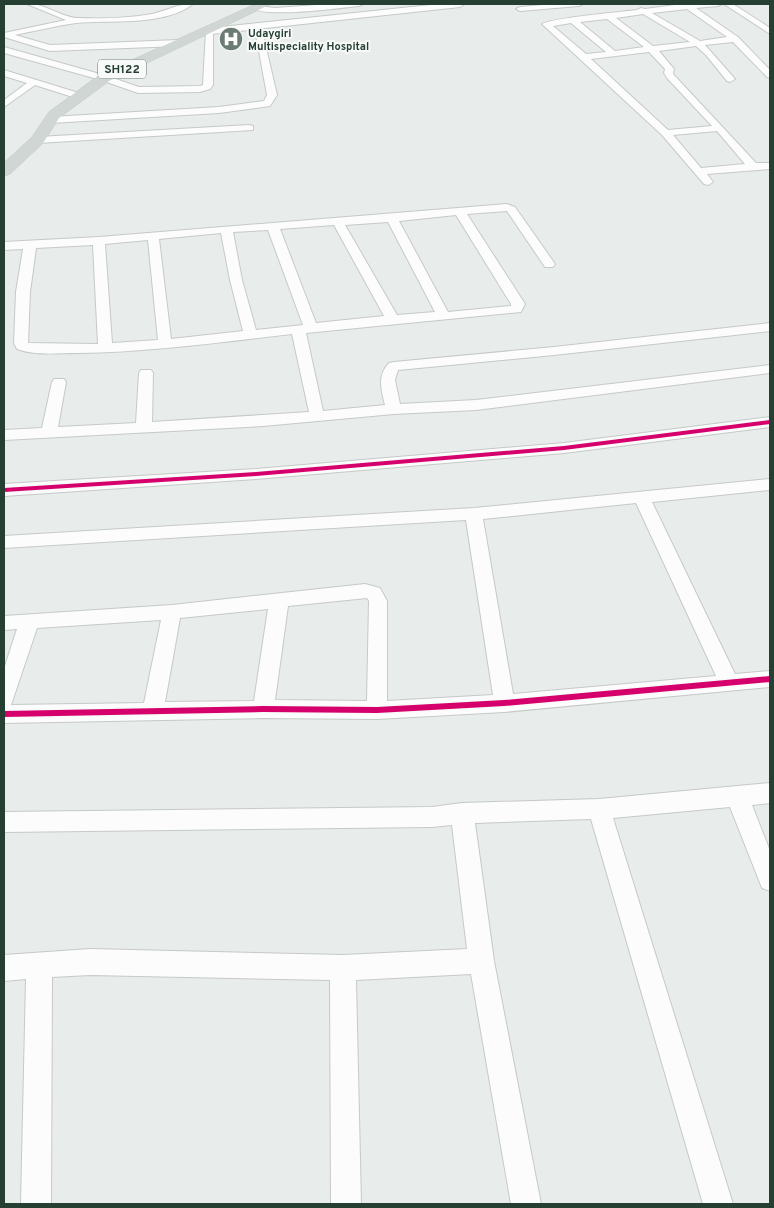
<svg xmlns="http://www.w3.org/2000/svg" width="774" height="1208" font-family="Overpass,sans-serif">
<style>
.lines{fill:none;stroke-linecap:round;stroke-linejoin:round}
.minor-casing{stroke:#c5c9c7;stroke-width:2}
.tertiary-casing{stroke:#c5c9c7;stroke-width:2}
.primary-casing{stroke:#c3cac7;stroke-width:1}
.minor{fill:#fcfcfc;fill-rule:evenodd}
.tertiary{fill:#fcfcfc;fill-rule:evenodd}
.primary{fill:#d0d6d3;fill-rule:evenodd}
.cycleway-casing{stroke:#f7faf8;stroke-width:3}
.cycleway{fill:#d6006c;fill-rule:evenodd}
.labels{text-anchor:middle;stroke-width:4;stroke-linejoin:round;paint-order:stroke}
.far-poi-label{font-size:11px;font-weight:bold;fill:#263f33;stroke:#f7faf8;text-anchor:start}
.shield{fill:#f7faf8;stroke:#65776e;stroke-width:1}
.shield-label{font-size:12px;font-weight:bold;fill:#263f33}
</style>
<rect width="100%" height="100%" fill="#e8ecea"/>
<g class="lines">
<!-- minor casing -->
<g class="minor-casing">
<path id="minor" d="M27 4C46 3 61 18 79 18 101 19 130 18 152 14 166 11 179 3 193 4 166 26 109 20 76 23 55 26 35 31 15 35L50 45 179 40 183 43 179 46 50 51 4 37V33L66 20Z
M330 4H363L359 6C339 8 267 18 253 8L257 6 275 8Z
M554 4H583L579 6 520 11 516 9 520 7Z
M682 4H722L718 6 696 8 738 37 770 70V78L767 77 733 42 705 45 735 79 730 82 727 81 706 55 696 46 659 51 674 69 673 74 756 163H770V169L707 174 713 182 708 185 704 184 662 135 542 24C551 18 621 12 637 10L641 8 645 9ZM687 9 727 37 700 41 652 13ZM643 14 690 42 653 46 616 18ZM607 19 644 47 615 51 580 22ZM571 23 606 52 586 54 553 26ZM649 52 665 69 664 73 667 78 712 126 668 130 591 59ZM717 131 745 164 701 168 673 135Z
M724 4H733L770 28V34Z
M254 24 261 26 277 95 270 106 219 113 51 123 46 120 51 117 219 107 264 101 267 95Z
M206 30 213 32V85L210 89 200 92 138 93 101 80 4 53V47L107 76 139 87 200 86 203 85Z
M4 70 82 94 84 96 79 99 35 85 4 107V100L27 83 4 76Z
M249 125 253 126V130L38 143 33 140 38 137Z
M507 204 515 207 555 264 553 267H545L507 211 467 214 525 304 521 312 306 333 323 411 385 405C381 389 377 376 389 363L394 362 554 347 770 323V331L554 355 398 370 395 380 400 404 476 400 770 365V373L476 410 394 414 263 426 4 440V430L42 428 52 382 54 379H64L66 382 58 427 136 423 139 373 141 370H151L153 373 152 422 309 412 292 334C221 342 150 352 78 353 58 353 36 356 17 349L14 343 16 292 23 249 4 250V242L99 237ZM456 215 511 304V306L448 312 399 221ZM388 222 435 312 397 315 345 225ZM334 225 384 316 316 323 280 229ZM268 230 303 325 256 330 242 280 233 232ZM221 233 230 280 243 331 171 339 159 239ZM148 240 158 340 112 343 105 244ZM93 245 98 344 28 343 30 292 36 248Z
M770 417V427L564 453 256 479 4 496V484L256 469 564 443Z
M770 479V490L652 502 735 674 770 671V687L504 712 377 719 263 718 4 723V669L17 629 4 630V616L172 605 365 584 380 588 387 601V701L493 695 466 520 4 548V536L474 508ZM636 503 716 676 513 694 483 519ZM367 598 369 601 367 701 275 700 288 606ZM268 609 254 701 165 702 180 618ZM161 620 144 703 11 705 37 628Z
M770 783V803L752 805 770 851V891L762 888 730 807 613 818 733 1204H703L591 819 475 823 494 961 541 1204H511L471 974 356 980 361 1204H331L330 980 90 975 52 977 51 1204H21L26 979 4 981V955L90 949 343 955 467 949 452 825 432 827 4 832V812L432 807 462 803 599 799Z"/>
</g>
<!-- tertiary casing -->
<g class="tertiary-casing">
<path id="tertiary" d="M440 4H465L460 7 202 35 197 32 202 29Z"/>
</g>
<!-- primary casing -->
<g class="primary-casing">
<path id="primary" d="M256 4H271L109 81 59 118 43 143 10 174 4 176V163L32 137 49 112 99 75Z"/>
</g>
<!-- minor -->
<use href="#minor" class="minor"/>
<!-- tertiary -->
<use href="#tertiary" class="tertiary"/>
<!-- primary -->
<use href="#primary" class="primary"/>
<!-- cycleway casing -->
<g class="cycleway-casing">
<path id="cycleway" d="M770 420V424L564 450 256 476 4 492V488L256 472 564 446Z
M770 676V682L504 706 377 713 263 712 4 717V711L263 706 377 707 504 700Z"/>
</g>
<!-- cycleway -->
<use href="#cycleway" class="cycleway"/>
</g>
<!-- icons -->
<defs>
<g id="hospital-disc" transform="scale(1.25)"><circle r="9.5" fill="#6a7c73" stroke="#f7faf8"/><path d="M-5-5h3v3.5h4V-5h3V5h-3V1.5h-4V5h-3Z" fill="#fff"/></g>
</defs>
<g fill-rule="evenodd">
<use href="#hospital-disc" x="231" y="39"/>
</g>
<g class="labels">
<!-- far-poi labels -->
<g class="far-poi-label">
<text x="248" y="37">Udaygiri<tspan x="248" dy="13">Multispeciality Hospital</tspan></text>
</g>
<!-- shield labels -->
<rect class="shield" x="98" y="59.5" width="48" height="19" rx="4"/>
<g class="shield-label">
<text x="122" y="73">SH122</text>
</g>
</g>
<!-- border -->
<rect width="774" height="1208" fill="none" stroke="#263f33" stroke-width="10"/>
</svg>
